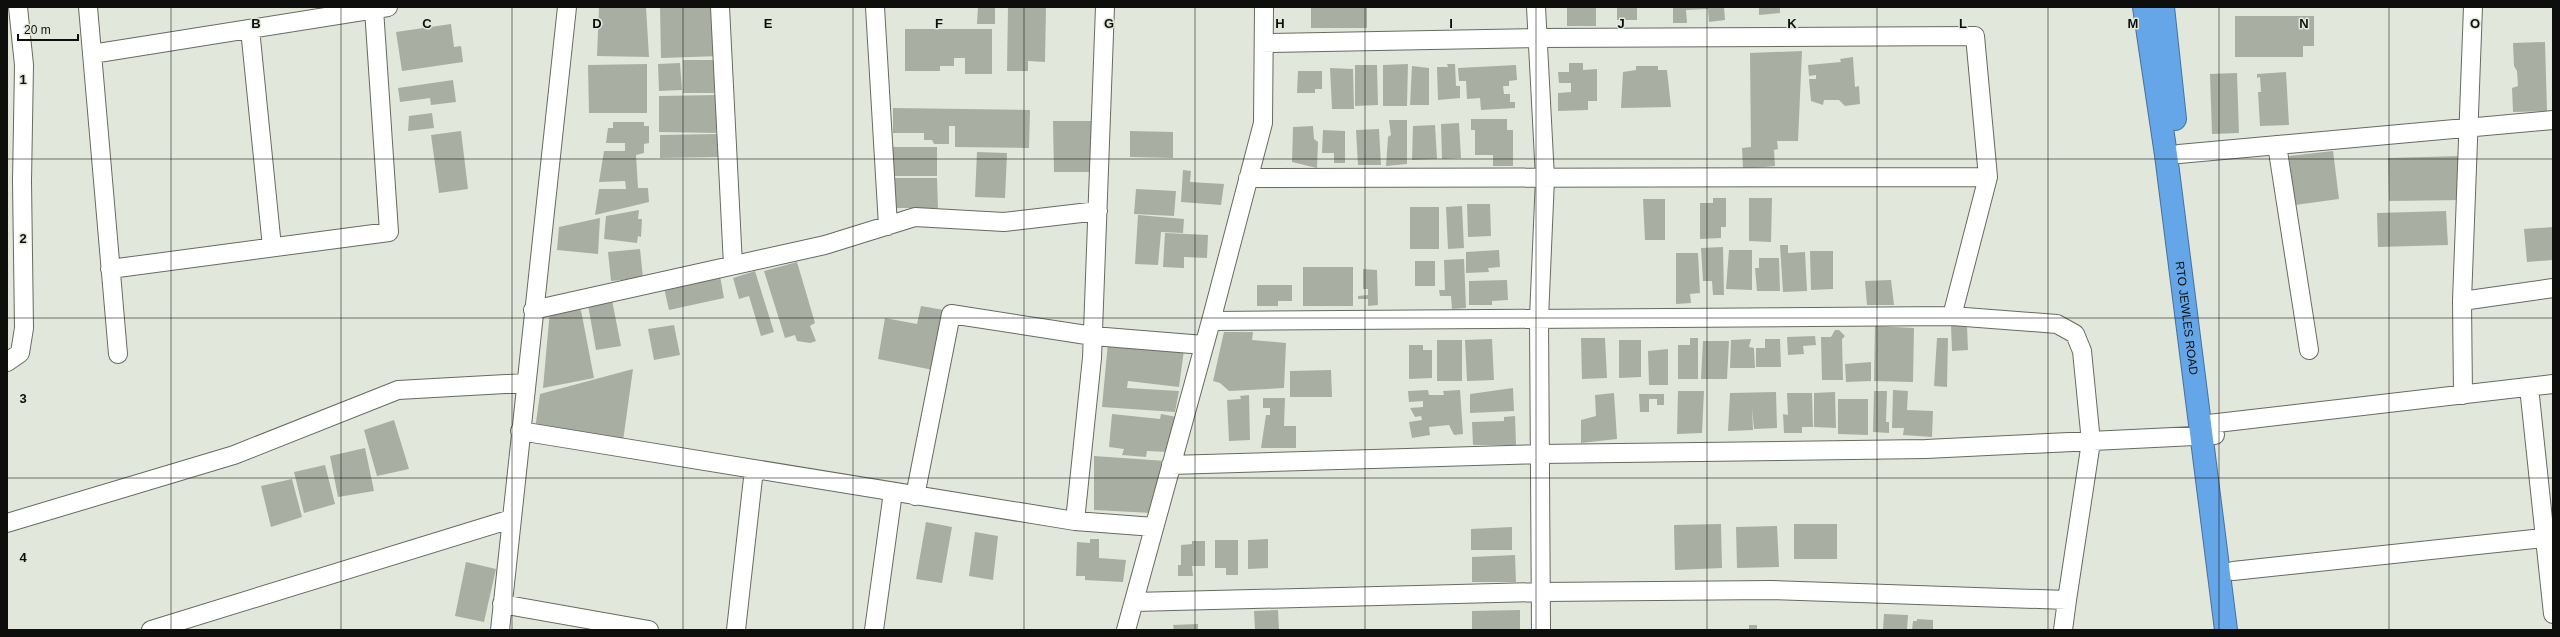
<svg xmlns="http://www.w3.org/2000/svg" width="2560" height="637" font-family="Helvetica,sans-serif">
<style>
.building{fill:#a9aea3}
.lines{fill:none;stroke-linecap:round;stroke-linejoin:round}
.street-casing{stroke:#666b60;stroke-width:20}
.highway-casing{stroke:#47719b;stroke-width:24}
.street{stroke:#fff;stroke-width:18}
.highway{stroke:#65a6e8;stroke-width:22}
.grid{fill:none;stroke:#0e0f0c;stroke-width:1;stroke-opacity:0.55}
.labels{text-anchor:middle;stroke-width:3;stroke-linejoin:round;paint-order:stroke}
.street-label{font-size:12px;fill:#0e0f0c;stroke:#e2e7dc}
.grid-label{font-size:13px;text-anchor:middle;font-weight:bold;fill:#0e0f0c;stroke:#e2e7dc;stroke-width:3;stroke-linejoin:round;paint-order:stroke}
</style>
<rect width="100%" height="100%" fill="#e2e7dc"/>
<!-- building -->
<path class="building" d="M613 7H646L649 57 597 56 599 8Z
M660 7H718L720 56 661 58Z
M978 7H995V24H977Z
M1008 7H1046L1045 62 1028 61V71H1007Z
M1311 7H1367V28H1311Z
M1567 7H1596V26H1567Z
M1617 7H1637V20H1617Z
M1673 7H1724L1725 20 1709 22 1708 9 1686 10 1687 23H1673Z
M1759 7H1780V13L1759 15Z
M2235 16H2314V46H2303V57H2235Z
M451 24 454 47 461 46 463 62 402 71 396 32Z
M905 29H992V74H965V58H954V66H940V71H905Z
M2545 42 2547 111 2513 112 2512 88 2518 86 2517 71 2514 66 2513 43Z
M1802 51 1798 141H1777L1778 149 1774 150 1775 166 1743 169 1742 148 1751 147 1750 53Z
M1853 57 1855 87 1859 86 1860 104 1845 106 1839 100H1824L1823 105 1811 101 1809 79H1816V75L1809 76 1808 65 1841 62 1840 59Z
M683 60H714V93H683Z
M680 63 682 90 659 91 658 64Z
M1569 63H1583V70L1597 69V101H1588V110L1558 111V93L1571 92V83H1559L1558 72H1569Z
M647 64V113H589L588 65Z
M1408 64 1407 106H1383V65Z
M1447 64H1455L1456 86H1460V98L1438 100 1437 67H1448Z
M1355 65H1377L1378 105 1355 106Z
M1516 65 1517 80 1509 81V86H1503L1504 94H1510V102H1515V108L1481 110 1480 98 1467 99 1466 81H1459L1458 68Z
M1412 66 1429 68V105H1410Z
M1636 66H1658V70H1667L1671 107 1621 108 1623 72 1636 70Z
M1330 68 1353 69 1354 109H1332Z
M1298 71H1322V89H1315V93H1297Z
M2286 72 2289 125 2260 126 2258 92H2261L2260 77 2257 78V74Z
M2237 73 2239 133 2212 134 2210 74Z
M453 80 456 102 431 105 430 98 400 102 398 88Z
M716 95V133L659 132V96Z
M893 108 1030 110 1029 148 955 147V126H949V144H934L932 140H924V133H893Z
M432 113 434 128 408 131 409 116Z
M1471 119H1507V130H1513V166H1493V155H1475V130H1471Z
M1389 120H1407V164L1386 166 1388 137 1391 135Z
M1053 121H1096V172H1054Z
M613 122H644V126H649V143L644 144V153L636 155 638 188H648L649 202 595 215 599 189H626L625 181 599 182 604 151H625V143H606L608 128H613Z
M1459 123 1461 158 1442 159 1441 124Z
M1435 125 1437 159 1412 160 1413 126Z
M1313 126 1314 139 1318 142 1317 168 1292 162 1293 127Z
M1379 129 1381 165H1358L1356 130Z
M1323 130 1345 131V163H1334V153H1322Z
M461 131 468 189 439 193 431 135Z
M1130 131 1173 132V158L1130 157Z
M718 134V157L660 158V135Z
M890 147H937V176H890Z
M2333 151 2339 199 2295 205 2289 156Z
M977 152 1007 153 1005 198 975 197Z
M2461 156 2462 200 2389 201 2388 158Z
M1183 170 1191 171 1190 182 1224 184 1221 205 1181 202Z
M889 178H937L938 208H889Z
M1136 189 1176 191 1174 216 1134 214Z
M1713 198H1726V227H1721V238L1700 239V203H1713Z
M1749 198H1772L1771 242 1749 241Z
M1643 199H1665V240H1645Z
M1467 204H1490L1491 236 1468 237Z
M1462 206 1464 248 1448 249 1446 207Z
M1410 207H1439V249H1410Z
M639 210 638 219H642L641 237 638 236 637 243 604 239 606 216Z
M2446 211 2448 245 2378 247 2377 213Z
M1138 215 1184 219 1183 233 1161 232 1158 265 1135 264Z
M600 218 598 254 557 250 559 227Z
M2553 227V260L2527 262 2524 229Z
M1165 233 1208 235 1207 258 1184 257V268L1163 267Z
M1780 245H1788V253L1805 252 1807 291 1783 292Z
M1723 247 1724 295H1713L1712 281H1703L1701 248Z
M640 249 643 278 611 281 608 252Z
M1499 250 1500 267 1488 268 1489 272 1466 273V252Z
M1729 250H1752V290L1726 289Z
M1810 251H1833V289L1811 290Z
M1676 253H1698L1700 293 1690 294 1691 303 1676 304Z
M1759 258H1779L1780 291H1757L1755 268H1759Z
M1464 259 1466 308 1452 309 1451 296H1440L1439 290H1445L1444 260Z
M1415 261H1435V286H1415Z
M797 262 815 323 810 326 816 341 810 343 797 341 795 335 785 338 764 271Z
M1303 267H1353V306H1303Z
M1363 269 1377 270 1378 305 1368 306V299H1358V296L1368 295V289H1363Z
M755 271 774 332 761 336 749 296 739 299 733 278Z
M720 276 724 298 669 310 664 288Z
M1507 280 1508 300 1492 301V305H1469V281Z
M1891 280 1894 305H1867L1865 281Z
M1257 285H1292V301H1278V306H1257Z
M612 300 621 346 596 350 588 305Z
M580 305 594 378 543 388 550 310Z
M921 306 944 310 933 370 878 359 885 318 917 324Z
M674 325 680 355 654 360 648 329Z
M1875 326 1914 328 1913 382 1874 381Z
M1951 326H1967L1968 350 1952 351Z
M1835 330H1839L1845 336 1842 339 1843 380H1822L1821 337H1831Z
M1224 332H1253L1252 340 1286 343 1284 388 1229 391 1220 383 1213 381Z
M1815 336 1816 345 1803 346 1804 354 1788 355 1787 337Z
M1581 338H1605L1607 378 1582 379Z
M1690 338H1698V379H1678V345H1690Z
M1937 338H1948L1947 387 1934 386Z
M1492 339 1494 380 1467 381 1465 340Z
M1751 339 1749 347 1754 348 1755 368H1730L1731 340Z
M1765 339H1780L1781 367H1756V348H1765Z
M1437 340H1462V381H1437Z
M1619 340H1641V377L1619 378Z
M1703 341H1729L1727 379H1701Z
M1108 342 1184 350 1179 387 1128 381 1127 388 1179 391 1175 412 1102 407Z
M1409 345H1423V350H1432V378L1409 379Z
M1668 349V385H1649L1648 351Z
M1871 362V381L1846 382 1845 364Z
M633 369 623 441 535 429 540 394Z
M1331 370 1332 397H1290V371Z
M1513 388 1514 411 1470 413V394Z
M1428 390 1429 395H1444L1443 391 1460 390 1463 434 1454 435 1449 425 1429 427 1430 435 1412 438 1409 422 1422 420 1421 416 1415 417 1410 408 1423 407V401L1409 402 1408 391Z
M1893 390 1908 391 1907 410 1933 411 1932 437 1903 435 1904 428H1892Z
M1678 391H1704L1702 433 1677 434Z
M1874 391H1887L1886 422H1889V433L1873 432Z
M1776 392 1777 428 1754 429 1752 408 1753 430 1728 431 1730 393Z
M1835 392 1836 428 1814 427V393Z
M1614 393 1617 439 1581 443V420L1596 416 1595 395Z
M1787 393H1812L1813 427H1802V433H1784L1783 414 1788 415Z
M1639 394H1664V405H1657V399H1649V412H1640Z
M1249 395 1250 440 1229 441 1227 400 1241 399 1240 396Z
M1263 398H1285L1284 426H1296V448H1261L1266 415H1270V408H1263Z
M1838 399H1868V435L1838 434Z
M1112 414 1160 419 1161 414 1177 417 1169 452 1147 451 1146 457 1122 455 1124 449 1109 447Z
M1515 416 1516 445H1473L1472 422 1504 421V417Z
M394 420 409 469 377 476 364 430Z
M365 448 374 491 338 497 330 456Z
M1094 456 1166 461 1152 513 1094 510Z
M325 465 335 504 304 513 294 472Z
M292 479 302 517 271 527 261 486Z
M926 522 952 527 942 583 916 579Z
M1721 524 1722 568 1675 570 1674 525Z
M1794 524H1837V559H1794Z
M1777 526 1779 567 1737 568 1736 527Z
M1512 527V550H1471V529Z
M975 532 998 536 993 580 969 576Z
M1090 539H1099V558L1126 560 1123 582 1085 580V576H1076L1077 542 1090 543Z
M1268 539V568L1248 569V540Z
M1215 540H1238V575H1226V568H1215Z
M1192 541H1205V566H1192L1193 576H1178V565H1181V545L1192 544Z
M1515 555 1516 582H1472V557Z
M466 562 496 569 484 622 455 616Z
M1278 610 1279 630H1255L1254 611Z
M1520 610V630H1472V611Z
M1884 614 1908 615 1907 630H1883Z
M1917 619 1933 620V630H1912L1913 621H1917Z
M1198 624V630H1174L1173 625Z
M1749 625H1757V630H1749Z"/>
<g class="lines">
<!-- street casing -->
<g class="street-casing">
<path id="street" d="M88 7 118 354
M720 7 733 265
M875 7 888 226
M1105 7 1092 358 1075 521 1154 527
M1536 7 1545 178 1539 318 1541 630
M250 29 272 247
M92 54 388 7
M2277 145 2309 350
M2179 154 2553 120
M1248 178 1988 177 1975 36 1537 38 1264 43
M110 269 389 232 374 9
M2462 301 2553 288
M533 310 825 245 915 217 1004 222 1098 211
M1211 321 1952 316 1988 177
M7 362 20 353 24 328 22 181 24 65 18 7
M2529 387 2553 614
M2463 395 2462 301 2473 7
M2200 425 2553 384
M520 431 1075 521
M1171 465 1540 454 1926 449 2215 435
M915 496 951 314 1093 336 1204 345
M7 523 234 455 398 390 525 383
M2233 571 2553 537
M1134 602 1541 592 1772 590 2067 600 2091 442 2082 351 2075 334 2057 324 1952 316
M502 604 649 630
M151 630 511 519
M500 630 567 7
M736 630 754 469
M874 630 893 492
M1126 630 1211 321 1263 123 1264 7
M2063 630 2067 600"/>
</g>
<!-- highway casing -->
<g class="highway-casing">
<g id="highway">
<path id="s1" d="M2144 7 2166 155 2226 630"/>
<path d="M2163 7 2175 119"/>
</g>
</g>
<!-- street -->
<use href="#street" class="street"/>
<!-- highway -->
<use href="#highway" class="highway"/>
</g>
<!-- grid -->
<path class="grid" d="M171 7V630M341 7V630M512 7V630M683 7V630M853 7V630M1024 7V630M1195 7V630M1365 7V630M1536 7V630M1707 7V630M1877 7V630M2048 7V630M2219 7V630M2389 7V630M7 159H2553M7 318H2553M7 478H2553"/>
<g class="labels">
<!-- street labels -->
<g class="street-label">
<text dy="4" stroke="none"><textPath href="#s1" startOffset="314">RTO JEWLES ROAD</textPath></text>
</g>
</g>
<g class="grid-label">
<text x="256" y="28">B</text>
<text x="427" y="28">C</text>
<text x="597" y="28">D</text>
<text x="768" y="28">E</text>
<text x="939" y="28">F</text>
<text x="1109" y="28">G</text>
<text x="1280" y="28">H</text>
<text x="1451" y="28">I</text>
<text x="1621" y="28">J</text>
<text x="1792" y="28">K</text>
<text x="1963" y="28">L</text>
<text x="2133" y="28">M</text>
<text x="2304" y="28">N</text>
<text x="2475" y="28">O</text>
<text x="23" y="84">1</text>
<text x="23" y="243">2</text>
<text x="23" y="403">3</text>
<text x="23" y="562">4</text>
</g>
<!-- border -->
<rect width="2560" height="637" fill="none" stroke="#0e0f0c" stroke-width="16"/>
<!-- scale -->
<path d="M18 34v6h60v-6" fill="none" stroke="#0e0f0c" stroke-width="2"/>
<text x="24" y="34" font-size="12" fill="#0e0f0c" stroke="#e2e7dc" stroke-width="3" paint-order="stroke">20 m</text>
</svg>
